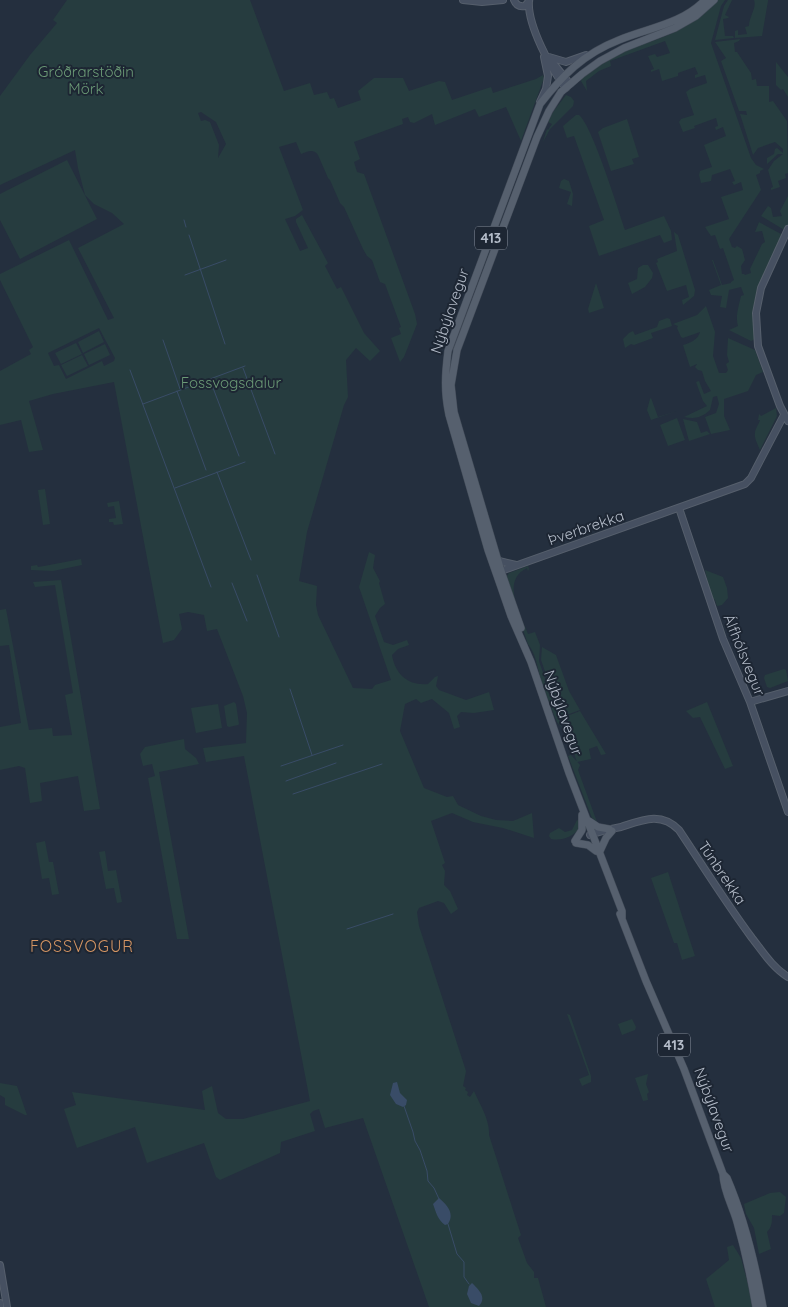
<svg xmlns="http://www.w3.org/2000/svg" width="788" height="1307" font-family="Quicksand,sans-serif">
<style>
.green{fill:#263c3f;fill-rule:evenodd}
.water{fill:#394c67}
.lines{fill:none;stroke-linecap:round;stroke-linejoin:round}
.stream{stroke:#394c67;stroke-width:1}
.secondary-casing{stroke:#565f6c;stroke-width:8}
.primary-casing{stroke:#414a57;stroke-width:8}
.secondary{stroke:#465061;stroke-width:6}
.primary{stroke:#56606e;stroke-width:7}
.labels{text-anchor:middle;stroke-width:4;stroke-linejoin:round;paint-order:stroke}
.shield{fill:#1d2633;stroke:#878f9c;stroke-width:1}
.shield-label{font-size:14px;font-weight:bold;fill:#b4bcc9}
.park-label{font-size:15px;fill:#6b9a76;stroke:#1d2633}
.street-label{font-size:15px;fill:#b4bcc9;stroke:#1d2633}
.neighbourhood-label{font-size:16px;letter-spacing:1px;fill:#d59563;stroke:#1d2633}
</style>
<rect width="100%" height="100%" fill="#242f3e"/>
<!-- green -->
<path class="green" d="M67 0H250L284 91 310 83 314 95 327 92 330 99 334 98 338 108 361 100 358 91 374 78H403L409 91 439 81 445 82 452 100 491 87 493 93 536 79 543 75 544 78 521 141 506 107 479 117 475 109 435 125 432 114 414 123 410 122 408 117 402 119 403 124 354 142 360 159 354 162 357 172 364 174 415 314 417 324 404 357 400 362 391 338 401 334 399 328 401 327 385 284 380 282 372 260 367 256 363 249 344 207 340 203 330 180 328 178 318 155C313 148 307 152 301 154L296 142 279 147 303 210 295 216 285 219 300 251 308 248 296 222V219L302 215 328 263 325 266 337 289 341 287 364 333 380 351 370 361 356 348 346 360 348 397 344 405 307 532 299 581 317 586 316 605 318 615 353 688 372 689 375 685 391 680 359 587 369 552 375 555 373 568 380 581 379 583 385 604 380 608 375 616 384 642 393 645 407 640 409 645 398 649 392 655C395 674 408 686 428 684L435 677 438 676 436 686 439 690 466 700 489 692 494 710 474 713 461 712 457 716 460 727 454 729 449 713 432 699 421 703 416 699 405 704 400 731 424 788 447 797 453 796 458 805 481 816 496 820 513 821 532 813 534 838 503 828 473 822 452 813 431 821 445 863 442 865 445 871 444 885 450 891 458 909 451 914 444 903 438 901 419 908 417 912 419 926 466 1071 463 1086 466 1088 465 1090 468 1092 467 1095 470 1097 474 1091C480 1105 490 1120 489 1135L521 1235 518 1238 527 1263 534 1272V1278H538L546 1307H429L363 1118 325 1128 319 1109 313 1111 310 1114 315 1131 281 1142 280 1153 220 1180 216 1177 204 1143 147 1163 135 1127 77 1148 64 1109 76 1105 72 1092 205 1110 202 1091 212 1086 218 1113 226 1119H243L310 1101 244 756 206 762 203 748 246 743 247 713 243 696 217 629 207 631 204 615 188 612 179 614 182 629 174 640 163 643 114 382 53 394 29 401 43 450 29 452 21 420 0 425V371L31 354 29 350 33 347 0 280V274L69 240 108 320 114 318 78 248 124 224 112 213 94 204 85 195 78 168 75 150 0 185V96L30 55 57 23 53 20ZM201 112 216 122 226 144 218 158 219 145 210 122 205 120 201 121 198 113ZM99 328 115 358 114 361 104 366 102 361 66 379 59 365 54 366 48 353Z
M717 0H725L721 6 711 43 751 158 756 165 764 169 760 171V173L756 175 761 190 729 239 732 247 735 248 737 246 742 249 745 260 741 266 742 274H744L745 275 751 273 750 269 762 244 765 242 762 231 755 232 759 222 781 234 782 237 761 284 755 339 751 341 729 330 738 326C735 317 739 305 741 296L744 295 741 287 729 290 726 308 720 307 722 296 711 295 709 290 721 285 712 260H713L722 285 731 283V282L734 280 723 248 720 249 715 235 711 236 705 227 729 219 721 197 743 190 741 182 734 185 732 182 735 181 730 169 712 175 711 181 701 183 699 175 700 171 712 167 704 145 726 136 723 127 716 130 715 127 718 126 716 118 694 126 695 128 683 132 679 122 681 119 694 115 686 92 690 89 707 83 705 75 695 78V75L698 74 695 67 678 73V76L662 81 659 69 651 72V70L654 69 648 56 655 54 657 57 670 53 665 41 610 61 611 66 599 71 586 81 587 91 581 81C589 61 646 44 666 36 684 28 705 16 717 0Z
M728 0H732L725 15 729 17 728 18 723 19 725 36H733L734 38 715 40 724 6Z
M754 0H768V1L762 36 735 38V31L738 30V35L747 34 745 27 749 26C749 17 757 8 754 0Z
M740 39 739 41 734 43 735 52H737L751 73 752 80 756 79 757 86H769V102L773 101 787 121 788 173 785 174 786 178 778 181 780 187 771 190V188L773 187 768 170 774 161 783 154H778L767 164V158L774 154 775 149 777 148 783 153V149L775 142 758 148 753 155 740 114 747 115 746 111H739L721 61 726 58 715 42Z
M776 62 788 77V97L783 89 781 90 776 85Z
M566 95 571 97 574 101 573 106 550 129 543 142 547 129 548 130 552 124 548 122 550 116Z
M576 115H579C592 125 618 209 625 230L664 216 671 231 672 240 664 243 660 235 599 256 589 226 604 220 574 136 567 138 563 126Z
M627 119 639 157 632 159 634 164 611 171 598 132 603 128Z
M67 160 97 219 20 259 0 220V194Z
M564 179 569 181 573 194 572 206 567 204 571 192 559 188 561 181Z
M788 196V226L786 231 761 216 768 206 771 208 773 217 782 216 780 211Z
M674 232 678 235 695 290 694 296 683 305 682 300 689 297 686 285 667 291 656 263 658 262 657 259 677 251Z
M643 265H648L653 273 652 278 645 287 632 294 628 283 637 279 638 268Z
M596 283 604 308 589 313 588 309Z
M706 306 715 332 713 356 719 373H726L728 370 726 364 729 362 727 355 728 338 755 350 763 372 756 375 748 391 724 399V416L730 430 711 434 705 417 716 413 719 404 717 396 713 397 710 410C701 418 695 419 684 417L707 406 703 401 696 382 699 381 704 394 711 391 705 381 702 371 698 370 695 367 697 364 690 367 683 345C690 343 698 340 700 332L683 338 681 337 677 328 678 326 673 324 697 315Z
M667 318 670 319 672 326 651 333 653 338 634 345 631 344 625 348 623 339 629 333 633 331 635 335 657 327 659 321Z
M99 331 104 342 83 353 78 342Z
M76 343 82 354 61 364 55 353Z
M105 344 110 355 89 365 84 354Z
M82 355 88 366 67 376 61 365Z
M651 398 658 417 677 411 651 420 647 410 650 399Z
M776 408 777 416 760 450C758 445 754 438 755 433 755 429 759 424 760 420H758L759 414 761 416Z
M677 418 685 440 668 446 660 425Z
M683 419 697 422 701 433 707 431 710 434 689 441Z
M45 489 50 524 43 525 38 490Z
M119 501 123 524 114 525 113 522H109V519L116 518 114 506 108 507 107 503Z
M81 559 82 565 53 571 31 570V566L37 565 38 567 44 566Z
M528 566 529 569 528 571 527 568C500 581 521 615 528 634L535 632 540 645 539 661 562 728 557 722C551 707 545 693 540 677 537 665 536 655 528 644L505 579 509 573Z
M705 570 723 577 727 588 728 598 722 605 717 606 715 600 711 597Z
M61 580 100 809 84 811 78 776 40 783 42 801 30 803 25 768 19 766 0 770V727L21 723 9 645 0 646V610L6 609 29 730 52 728 53 736 72 735 65 695 73 693 55 585 35 587 33 582Z
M542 647 556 655 569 691 580 710 561 717 541 660Z
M784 669 786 670 788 681 770 688 767 687 764 678 765 675Z
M234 702 236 704 239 724 238 725 229 727 227 726 224 706Z
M707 702 733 766 725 769 700 717 693 718 686 711Z
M218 704 222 728 196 733 191 708Z
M580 711 606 754 601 755 597 746 589 749 591 759 577 762 562 718Z
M184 739 185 749 196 758 199 764 159 772 189 939H177L148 778 155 776 152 764 143 766 140 754 145 747Z
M571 755 580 765 578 770 597 822 592 818 568 756Z
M577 820 579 821 580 828C572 837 563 841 551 839L549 836 550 833 559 828 565 832 572 830Z
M45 841 49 862H53L59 894 52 895 49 878 42 879 36 843Z
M105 851 108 871 116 870 122 902 117 903 114 888 106 889 99 852Z
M668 872 695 956 682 960 677 943H674L651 878Z
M567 1014 570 1015 591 1076V1082L582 1086 579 1079 589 1075Z
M632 1019 636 1027 635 1030 622 1035 618 1024Z
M648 1074 646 1084 649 1092 647 1094 648 1100 643 1101 635 1078Z
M0 1083 17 1086 27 1115H25L5 1105V1098L0 1095Z
M780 1192 786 1197 784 1213 780 1216 772 1215C772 1222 772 1227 767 1232L771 1249 759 1254 754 1228 746 1214 744 1204 770 1193Z
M733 1245 741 1258 754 1307H715L706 1279 729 1260 727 1247Z"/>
<!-- water -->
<path class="water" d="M397 1082 400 1093 407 1100 406 1105 403 1107 396 1104 390 1095 393 1083Z
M439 1198C447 1205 455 1213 448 1224L445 1225C437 1219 436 1212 433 1204Z
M472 1283C479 1290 487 1297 479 1306L471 1303 467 1294 469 1286Z"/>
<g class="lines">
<!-- stream -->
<path class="stream" d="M184 220 186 227
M189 235 225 344
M185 275 226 260
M163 340 180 389
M243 368 275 454
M130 370 211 587
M210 380 239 456
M177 391 206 470
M143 404 245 366
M217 472 251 560
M175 488 245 462
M257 575 279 637
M232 583 247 621
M290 689 312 755
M281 766 343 745
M286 781 336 763
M293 794 382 764
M347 929 393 914
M404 1106 413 1132 415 1141 420 1150 427 1171 428 1181 434 1188 439 1199
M448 1224 457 1254 464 1262V1277L469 1284"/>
<!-- secondary casing -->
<g class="secondary-casing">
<path id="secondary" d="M463 0 482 2 503 0
M514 0C516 5 520 7 525 6L529 1
M529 1C527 24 551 70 566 88
M549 57 566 62 586 55
M550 59 570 84
M540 102 546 89 548 76 544 57
M788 229 761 288 756 313 758 346 780 406 788 421
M679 508 723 639 750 702 788 812
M499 561 516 565
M501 571 745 484 751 478 784 415
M750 702 788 691
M590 835C600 831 610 829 621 827 642 820 661 811 679 830 703 866 726 903 752 938 763 952 773 968 788 977
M0 1265 7 1307
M0 1303V1307"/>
</g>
<!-- primary casing -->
<g class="primary-casing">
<path id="primary" d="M521 628 501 571 454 412 451 385 457 350 537 137 549 111 561 92 582 74 600 61 624 48 675 28 696 16 714 0
M589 821 598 827 609 829
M575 841 582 830V815
M576 843 588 845 596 851
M600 851 606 838 612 831
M620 914 646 981 684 1069 723 1174C723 1190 733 1207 737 1222 745 1250 751 1278 756 1307
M622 918V911L569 773 531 662 511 616 501 587 488 550 449 415C444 391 445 375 448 351L540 104C563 75 583 54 619 40 648 28 682 24 705 0
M723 1174 727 1178C745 1220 755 1262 763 1307"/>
</g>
<!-- secondary -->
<use href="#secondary" class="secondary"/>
<!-- primary -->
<use href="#primary" class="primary"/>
</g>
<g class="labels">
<!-- shield labels -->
<g class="shield">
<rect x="475" y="226.5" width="32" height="23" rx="4"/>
<rect x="658" y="1033.5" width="32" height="23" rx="4"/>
</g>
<g class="shield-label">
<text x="491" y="243">413</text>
<text x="674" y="1050">413</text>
</g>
<!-- park labels -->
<g class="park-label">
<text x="86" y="77">Gróðrarstöðin<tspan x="86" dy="17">Mörk</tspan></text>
<text x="231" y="388">Fossvogsdalur</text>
</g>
<!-- street labels -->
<g class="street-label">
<text transform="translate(450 311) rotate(-71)" y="5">Nýbýlavegur</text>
<text transform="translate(586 528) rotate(-19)" y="5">Þverbrekka</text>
<text transform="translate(744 655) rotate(68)" y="5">Álfhólsvegur</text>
<text transform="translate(563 713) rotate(71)" y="5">Nýbýlavegur</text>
<text transform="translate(722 873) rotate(56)" y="5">Túnbrekka</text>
<text transform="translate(714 1110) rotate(70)" y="5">Nýbýlavegur</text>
</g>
<!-- neighbourhood labels -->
<g class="neighbourhood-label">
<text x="82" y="952">FOSSVOGUR</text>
</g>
</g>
</svg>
